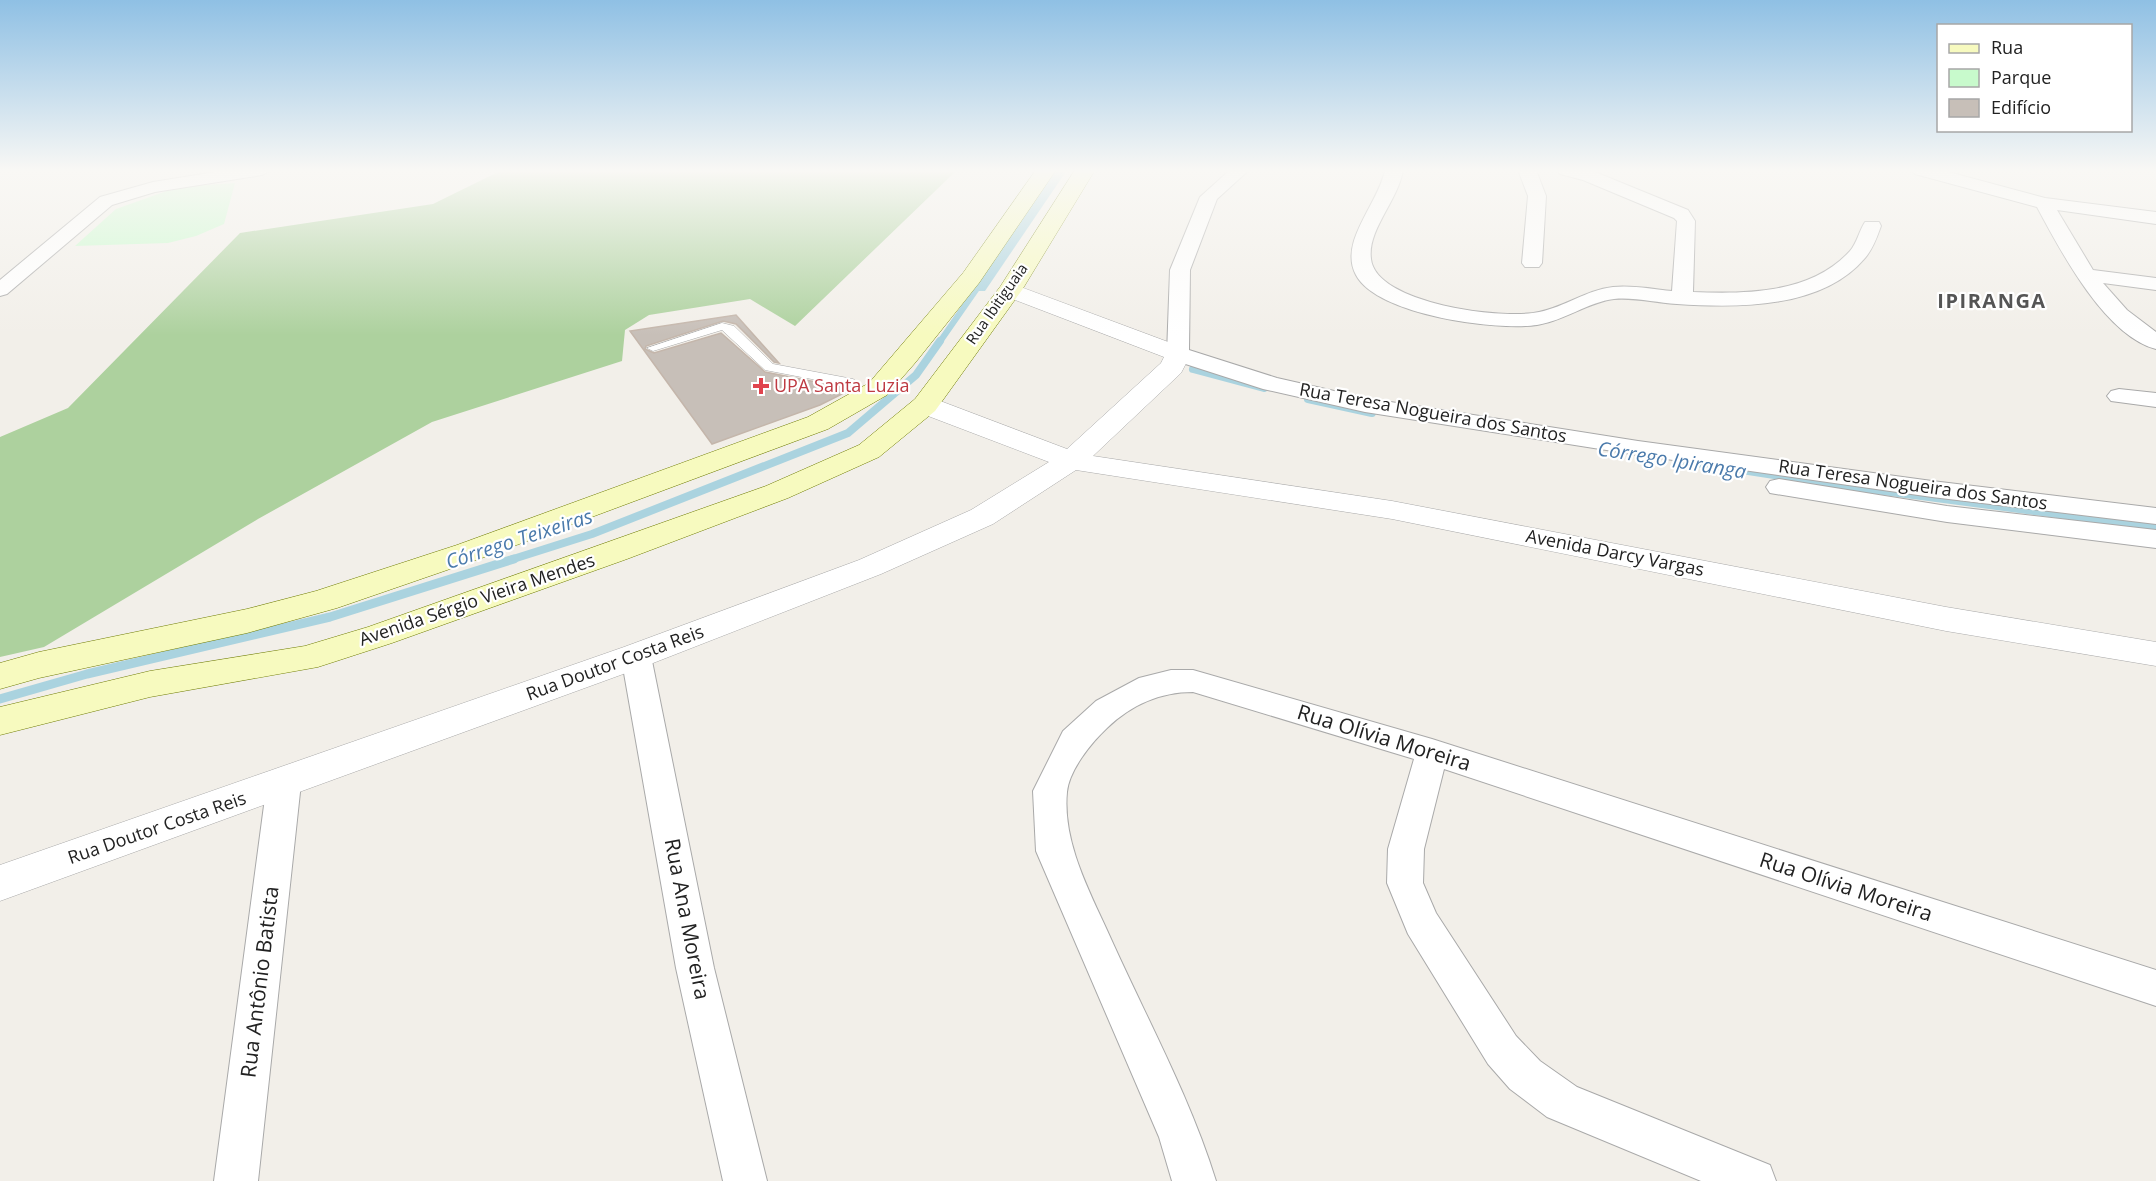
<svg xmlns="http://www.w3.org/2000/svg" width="2156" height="1181" font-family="'Open Sans',sans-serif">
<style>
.forest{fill:#add19e}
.park{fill:#c8facc}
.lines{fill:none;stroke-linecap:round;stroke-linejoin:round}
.stream-far2{stroke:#aad3df;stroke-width:6}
.stream-far1{stroke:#aad3df;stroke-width:8}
.stream{stroke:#aad3df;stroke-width:9}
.canal{fill:#aad3df;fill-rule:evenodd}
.building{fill:#c7bfb8;stroke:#c4b6ab;stroke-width:1.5}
.service-casing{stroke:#a9a9a9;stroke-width:1}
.minor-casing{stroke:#a9a9a9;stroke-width:2}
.tertiary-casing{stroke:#a9a9a9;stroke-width:1}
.secondary-casing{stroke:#707d05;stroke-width:1}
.service{fill:#fff;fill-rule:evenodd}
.minor{fill:#fff;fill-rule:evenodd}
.tertiary{fill:#fff;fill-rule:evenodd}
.secondary{fill:#f7fabf;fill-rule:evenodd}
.health-dot{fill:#e0444e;stroke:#fff;stroke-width:2}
.labels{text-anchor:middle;stroke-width:4.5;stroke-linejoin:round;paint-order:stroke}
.far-street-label{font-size:15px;fill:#222;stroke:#fff}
.health-label{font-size:18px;fill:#be3a42;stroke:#fff;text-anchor:start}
.street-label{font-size:18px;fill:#222;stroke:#fff}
.far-district-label{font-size:20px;font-weight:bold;letter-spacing:1.5px;fill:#555;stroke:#fff}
.water-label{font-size:20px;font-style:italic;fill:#4a7aab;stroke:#fff}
.near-street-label{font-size:21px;fill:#222;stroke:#fff}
</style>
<rect width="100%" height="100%" fill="#f2efe9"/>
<!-- forest -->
<path class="forest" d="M502 170H957L795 326 750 299 649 315 625 330 622 361 432 422 258 519 44 647 0 657V437L68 408 240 233 433 204Z"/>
<!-- park -->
<path class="park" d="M235 183 224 224 196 236 168 243 75 246 116 209 178 187Z"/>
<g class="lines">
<!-- stream-far2 -->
<path class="stream-far2" d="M939 343 978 287"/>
<!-- stream-far1 -->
<path class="stream-far1" d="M1193 369 1264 388
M1308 399 1372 413
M1684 461 1845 486 2156 527
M510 560 592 534 848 433 916 375 940 341"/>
<!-- stream -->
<path class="stream" d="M0 699 87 674 330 617 514 559"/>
<!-- canal -->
<path class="canal" d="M1049 170H1067L985 291H971L968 287Z"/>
</g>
<!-- building -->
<path class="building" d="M736 315 779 363 774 362 736 324 723 321 646 346 645 349 654 353 721 333 765 372 852 389 820 405 712 444 630 331Z"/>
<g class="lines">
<!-- service casing -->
<g class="service-casing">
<path id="service" d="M722 323 734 326 773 364 853 379 859 383 853 387 765 370 722 330 653 351 647 348Z"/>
</g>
<!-- minor casing -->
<g class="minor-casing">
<path id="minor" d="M228 170H271L262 175 155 192 112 205 7 294 0 296V280L100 197 153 182Z
M1230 170H1249L1217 199 1190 270 1189 350 1277 378 1365 398 1638 441 1932 481 2156 508V524L1932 497 1638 455 1365 412 1263 389 1170 359 1167 354 1170 270 1200 197Z
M1385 170H1403C1398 201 1367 230 1371 259 1376 304 1503 320 1539 312 1565 307 1586 290 1613 287 1632 285 1653 289 1672 291L1677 221 1674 218 1583 180 1560 174 1557 170 1595 172 1688 210 1695 221 1693 292C1746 294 1811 294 1850 251 1857 243 1859 231 1865 222H1879L1881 226C1877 237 1873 249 1865 258 1822 309 1738 308 1677 304 1657 303 1635 297 1614 299 1588 302 1564 321 1537 325 1496 331 1377 315 1356 275 1338 242 1379 203 1385 170Z
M1518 170H1536L1546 196 1542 263 1539 267H1525L1522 263 1528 196Z
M1912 170H1941L2045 198 2156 212V224L2057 210 2093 270 2156 278V290L2103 283 2127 310 2156 332V349C2105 336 2060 250 2037 207L1915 174Z
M2119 389 2156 393V407L2111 401 2107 396 2111 391Z
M1779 479 1947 506 2156 530V548L1947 522 1770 493 1766 487 1770 481Z
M636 645 647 648 651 656 714 968 767 1181H723L676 968 621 656 625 648Z
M1171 670H1193L1432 739 2156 970V1006L1444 769 1424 849 1423 883 1436 913 1516 1036 1540 1061 1577 1087 1770 1165 1776 1181H1701L1547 1117 1510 1089 1488 1064 1408 934 1387 883 1388 849 1414 759 1193 692C1160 692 1131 705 1107 728 1092 742 1069 770 1067 792 1062 843 1091 894 1111 939 1147 1019 1190 1097 1216 1181H1172L1159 1137 1036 851 1033 791 1063 731 1096 701 1139 678Z
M284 770 296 774 301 783 258 1181H214L267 783 272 774Z"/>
</g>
<!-- tertiary casing -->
<g class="tertiary-casing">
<path id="tertiary" d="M1010 283 1187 349 1191 354 1181 373 1093 456 1392 501 1946 607 2156 642V666L1946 631 1392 519 1076 470 993 524 881 574 648 665 0 901V865L624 647 859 560 971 510 1049 462 915 411 911 405 915 399 925 397 935 399 1067 449 1161 363 1164 357 1002 295 998 290 1002 285Z"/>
</g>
<!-- secondary casing -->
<g class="secondary-casing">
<path id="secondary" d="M1036 170H1056L979 283 915 363 887 395 828 429 479 559 337 608 247 633 39 678 0 689V663L39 652 247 609 316 591 457 545 808 417 869 383 963 273Z
M1075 170H1095L1022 290 935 411 879 457 788 498 627 559 392 643 318 667 150 697 0 735V707L150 671 305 646 368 627 766 486 859 445 915 399 1000 287Z"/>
</g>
<!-- service -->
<use href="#service" class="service"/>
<!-- minor -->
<use href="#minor" class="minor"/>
<!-- tertiary -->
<use href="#tertiary" class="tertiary"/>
<!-- secondary -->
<use href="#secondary" class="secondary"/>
</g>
<!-- sky -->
<linearGradient id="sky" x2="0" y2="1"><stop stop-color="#8fc0e4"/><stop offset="0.51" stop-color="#f9f8f5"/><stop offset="1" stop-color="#f9f8f5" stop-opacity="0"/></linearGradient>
<rect width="2156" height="335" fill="url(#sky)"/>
<!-- markers -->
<path class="health-dot" d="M758 377h6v6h6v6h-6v6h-6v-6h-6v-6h6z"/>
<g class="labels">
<!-- far-street labels -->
<g class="far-street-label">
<text transform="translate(997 304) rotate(-55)" y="5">Rua Ibitiguaia</text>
</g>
<!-- health labels -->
<g class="health-label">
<text x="774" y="392">UPA Santa Luzia</text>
</g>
<!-- street labels -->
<g class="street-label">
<text transform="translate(1433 413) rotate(10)" y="6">Rua Teresa Nogueira dos Santos</text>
<text transform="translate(1913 485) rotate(8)" y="6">Rua Teresa Nogueira dos Santos</text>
<text transform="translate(1615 553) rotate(11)" y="6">Avenida Darcy Vargas</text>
<text transform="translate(477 600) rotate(-19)" y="6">Avenida Sérgio Vieira Mendes</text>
<text transform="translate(615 663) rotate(-20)" y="6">Rua Doutor Costa Reis</text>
<text transform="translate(157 828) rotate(-19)" y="6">Rua Doutor Costa Reis</text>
</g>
<!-- far-district labels -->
<g class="far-district-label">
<text x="1992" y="308">IPIRANGA</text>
</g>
<!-- water labels -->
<g class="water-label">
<text transform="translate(1672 460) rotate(9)" y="7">Córrego Ipiranga</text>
<text transform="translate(519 539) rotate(-18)" y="7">Córrego Teixeiras</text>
</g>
<!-- near-street labels -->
<g class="near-street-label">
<text transform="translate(1384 738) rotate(17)" y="7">Rua Olívia Moreira</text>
<text transform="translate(1846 887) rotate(18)" y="7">Rua Olívia Moreira</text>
<text transform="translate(687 919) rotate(79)" y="7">Rua Ana Moreira</text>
<text transform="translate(260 982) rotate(-83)" y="7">Rua Antônio Batista</text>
</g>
</g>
<!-- legend -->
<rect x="1937" y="24" width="195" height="108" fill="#ffffff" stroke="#a7a7a7" stroke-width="1.5"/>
<rect x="1949" y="44" width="30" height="9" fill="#f7fabf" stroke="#a7a7a7" stroke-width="1.5"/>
<text x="1991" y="54" font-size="18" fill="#222222">Rua</text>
<rect x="1949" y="69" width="30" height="18" fill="#c8facc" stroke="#a7a7a7" stroke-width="1.5"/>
<text x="1991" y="84" font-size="18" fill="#222222">Parque</text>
<rect x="1949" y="99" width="30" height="18" fill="#c7bfb8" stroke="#a7a7a7" stroke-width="1.5"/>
<text x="1991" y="114" font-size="18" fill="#222222">Edifício</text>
</svg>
